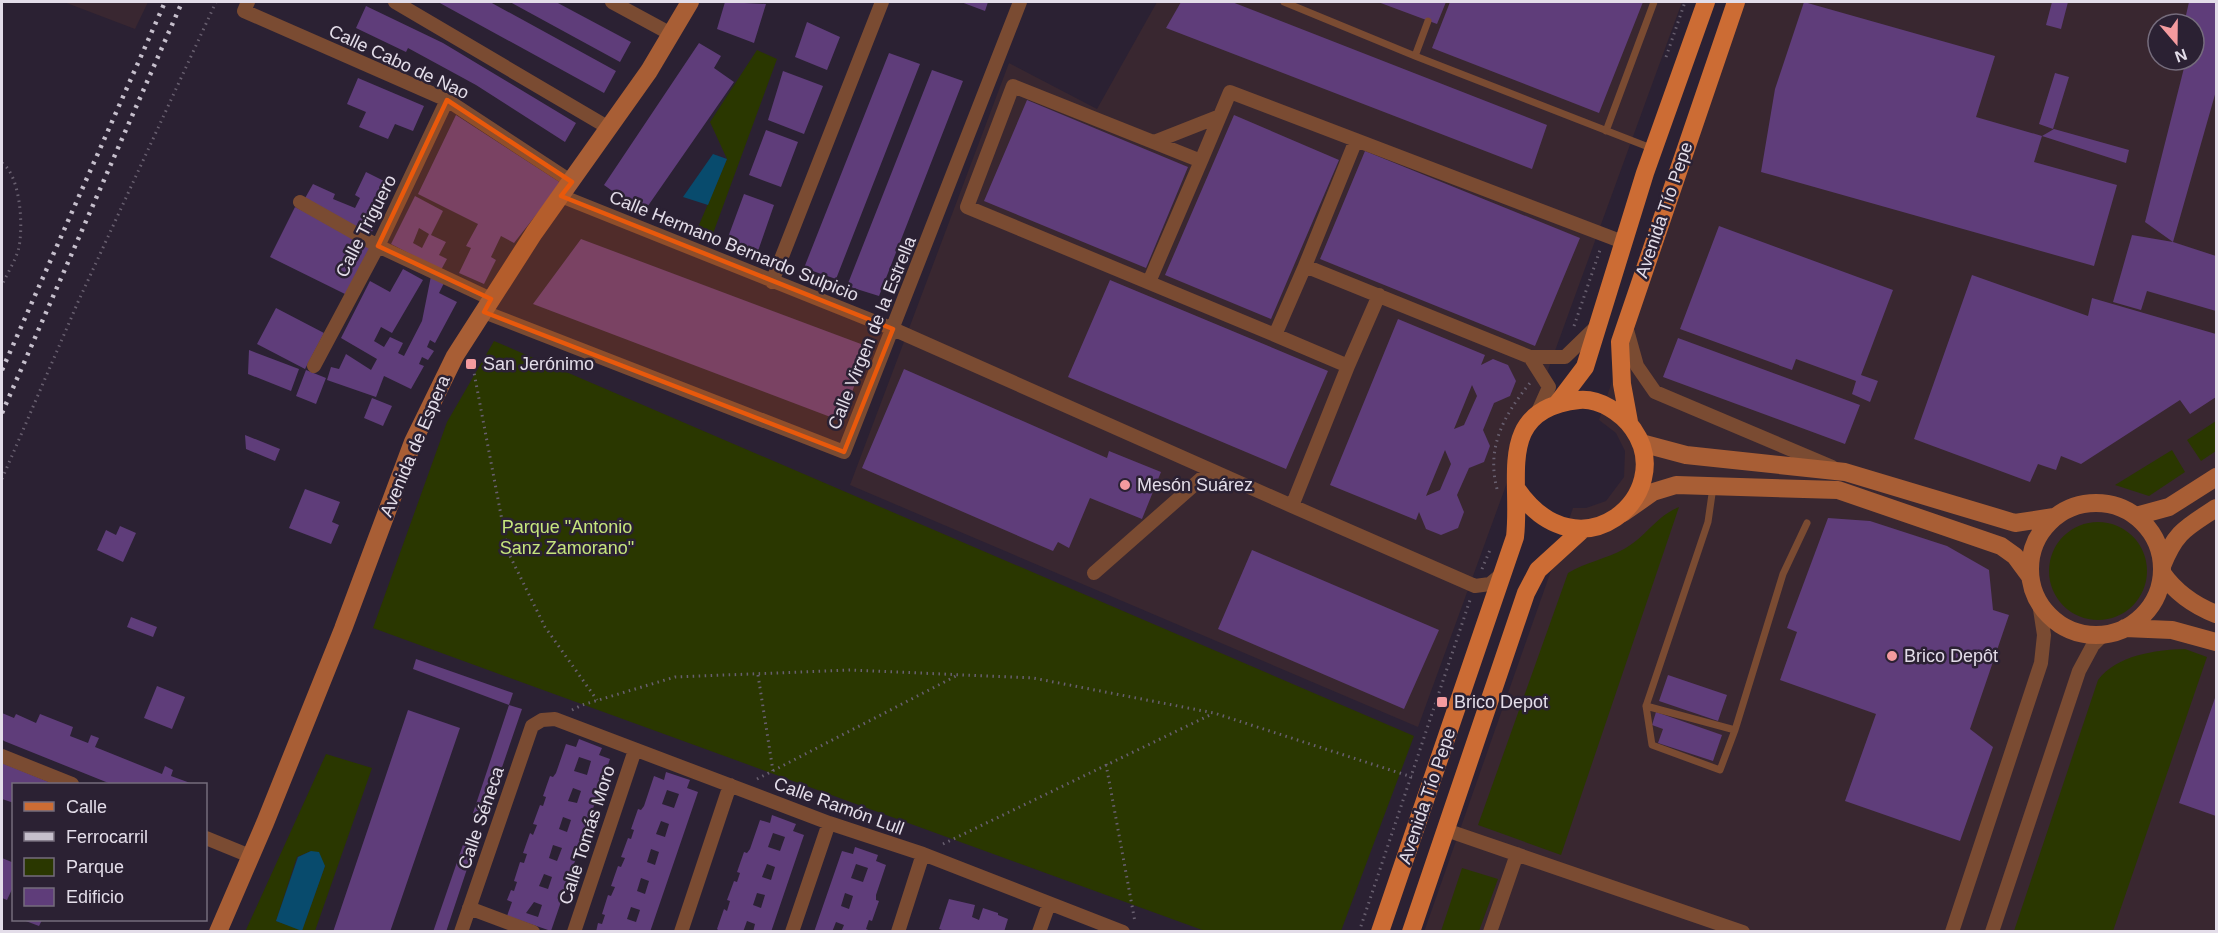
<svg xmlns="http://www.w3.org/2000/svg" width="2218" height="933" font-family="Arial,sans-serif">
<style>
.industrial{fill:#392730;fill-rule:evenodd}
.education{fill:#392731}
.green{fill:#2a3700;fill-rule:evenodd}
.water{fill:#084b6d}
.building{fill:#5f3d7a;fill-rule:evenodd}
.lines{fill:none;stroke-linecap:round;stroke-linejoin:round}
.path{stroke:#685f6f;stroke-width:3;stroke-dasharray:1.5 4.5;stroke-linecap:butt}
.lane{stroke:#7a4b32;stroke-width:7}
.street{stroke:#7a4b32;stroke-width:14}
.secondary{stroke:#a85e35;stroke-width:18}
.primary{stroke:#cc6c34;stroke-width:18}
.rail{stroke:#c6bfcc;stroke-width:4.5;stroke-dasharray:3 6;stroke-linecap:butt}
.marked{fill:#e8590c;fill-opacity:0.2;stroke:#e8590c;stroke-width:4.5;stroke-linejoin:round}
.poi-dot{fill:#f49b9f;stroke:#2b2133;stroke-width:2}
.labels{text-anchor:middle;stroke-width:5;stroke-linejoin:round;paint-order:stroke}
.street-label{font-size:18px;fill:#e3dde9;stroke:#2b2133}
.poi-label{font-size:18px;fill:#e3dde9;stroke:#2b2133;text-anchor:start}
.park-label{font-size:18px;fill:#c6e57d;stroke:#2b2133}
</style>
<rect width="100%" height="100%" fill="#2b2133"/>
<!-- industrial -->
<path class="industrial" d="M1157 2H1682L1418 727 850 485 1009 63 1097 109Z
M1740 2H2216V931L1424 932 1573 508H1586L1606 501 1624 477 1625 451 1616 433 1599 420ZM2158 24H2194V60H2158Z"/>
<!-- education -->
<path class="education" d="M64 2H148L135 29Z"/>
<!-- green -->
<path class="green" d="M757 50 777 59 711 239 696 232 727 159 710 122Z
M494 341 1414 736 1341 931H1205L373 628 447 422Z
M2216 421V451L2201 461 2187 440Z
M2172 450 2185 472 2149 496 2115 485Z
M1679 507 1561 855 1478 825 1568 573C1586 562 1606 559 1624 549 1646 537 1655 517 1679 507Z
M2049 571a49 49 0 1 1 98 0a49 49 0 1 1-98 0Z
M2185 649 2207 657 2113 931H2014L2098 680C2117 655 2155 650 2185 649Z
M326 754 372 768 315 931 245 932ZM311 851 325 866 302 930 276 921 297 857Z
M1462 868 1498 879 1479 931H1441Z"/>
<!-- water -->
<path class="water" d="M713 154 727 159 708 205 683 197Z
M311 851 319 852 325 866 302 931 276 921 298 857Z"/>
<!-- building -->
<path class="building" d="M438 2H490L616 71 604 93Z
M510 2H556L631 42 620 62Z
M725 2 766 4 754 43 717 29Z
M961 2H988L985 11Z
M1181 2H1232L1547 125 1532 169 1166 28Z
M1378 2H1446L1437 24Z
M1450 2H1643L1599 113 1432 48Z
M1804 2 1995 56 1976 117 2042 136 2034 162 2117 185 2094 266 1761 172 1775 89Z
M2052 2H2068L2061 29 2046 25Z
M2189 2H2216V91L2173 242 2145 222 2185 64 2172 60H2194V24H2184Z
M366 6 443 43 576 123 565 142 476 85 408 48 406 52 356 28Z
M807 22 840 37 827 70 795 57Z
M699 43 721 56 714 68 734 82 643 213 604 185Z
M889 53 920 64 836 279 804 268Z
M932 70 963 81 879 296 847 286Z
M783 71 823 86 804 134 768 120Z
M2055 73 2069 77 2053 129 2039 124Z
M358 78 424 106 413 131 395 124 388 139 359 127 366 112 347 104Z
M1027 100 1188 167 1146 268 984 201Z
M456 115 561 183 514 243 501 236 491 257 496 260 484 284 459 273 471 248 466 246 478 224 418 194Z
M1234 115 1339 160 1271 319 1165 275Z
M2054 129 2129 150 2126 163 2042 136Z
M766 130 798 142 781 187 749 175Z
M1365 151 1580 238 1535 346 1320 259Z
M366 172 390 184 378 208 382 210 371 234 304 200 313 184 335 194 333 199 355 208 360 198 355 195Z
M744 194 774 205 758 251 727 240Z
M415 196 443 211 431 235 446 242 439 255 447 259 441 270 391 244ZM419 228 429 234 422 248 413 243Z
M295 207 373 245 347 295 270 257Z
M1719 226 1893 290 1861 375 1878 381 1870 402 1852 394 1856 381 1796 359 1792 370 1680 329Z
M2132 235 2173 242 2216 256V311L2147 291 2141 310 2113 302Z
M581 239 869 347 841 421 533 304Z
M403 269 423 280 392 333 381 327 374 341 384 347 390 337 403 343 398 353 404 356 422 321 431 276 444 283 439 293 457 302 435 343 430 340 427 347 434 351 428 360 422 357 419 364 424 366 411 389 384 376 376 397 327 380 331 367 339 369 346 354 371 370 377 359 341 338 370 281 390 292Z
M1972 275 2088 316 2092 298 2216 334V397L2190 414 2180 400 2081 464 2061 456 2056 470 2038 464 2030 482 1914 439Z
M1110 280 1328 371 1286 469 1068 377Z
M276 308 324 333 305 369 257 344Z
M1398 319 1485 355 1481 365 1493 359 1508 365 1516 381 1510 396 1494 403 1483 430 1490 446 1484 462 1469 468 1457 495 1464 512 1458 528 1441 535 1426 529 1419 512 1416 520 1330 485ZM1472 385 1477 396 1464 425 1454 429ZM1445 450 1451 464 1440 490 1426 496Z
M1678 338 1860 405 1845 444 1663 377Z
M249 350 299 369 291 391 248 374Z
M904 369 1107 458 1109 451 1161 472 1142 519 1090 498 1069 548 1058 542 1053 551 862 468Z
M306 370 326 378 316 404 296 396Z
M372 398 392 406 383 426 364 418Z
M245 435 280 449 275 461 246 449Z
M305 489 340 502 332 522 339 525 331 544 289 528Z
M1828 518 1870 521 1947 546 1989 570 1993 610 2009 615 1970 729 1993 747 1960 841 1845 801 1876 714 1780 680 1797 632 1787 628Z
M120 526 136 533 123 562 97 550 106 530 116 535Z
M1252 550 1439 630 1404 709 1218 629Z
M131 617 157 627 153 637 127 627Z
M416 659 513 693 509 705 413 669Z
M1668 675 1727 695 1718 721 1659 701Z
M157 686 185 697 172 729 144 718Z
M2216 695V816L2179 803Z
M509 705 522 709 485 817 473 813Z
M408 710 460 728 390 932H333Z
M1656 712 1722 735 1713 761 1658 743 1663 729 1652 725Z
M2 713 14 718 16 714 36 723 40 714 73 727 70 736 88 743 91 735 99 738 95 747 162 774 165 766 173 770 171 776 193 784H111L4 741 2 739Z
M579 739 602 748 599 755 610 759 551 931 507 916 512 902 507 900 511 890 514 891 517 882 514 881 520 862 524 863 527 854 523 853 530 833 533 835 537 825 533 824 540 805 543 806 546 797 543 796 550 776 553 777 556 773 566 744 576 747ZM579 757 591 761 587 775 574 771ZM573 788 581 791 577 803 568 801ZM563 817 571 820 567 832 559 829ZM553 845 562 848 557 861 549 858ZM544 874 552 877 548 889 539 886ZM534 902 542 905 538 917 526 913Z
M2 763 54 784H14V803L2 799Z
M666 772 690 780 687 788 698 792 650 932H596L598 923 602 924 605 915 602 914 608 895 611 896 615 887 611 886 618 866 621 867 625 858 621 857 628 838 631 839 634 830 631 829 638 809 641 810 644 806 654 776 664 780ZM667 790 679 794 674 808 662 804ZM661 821 669 824 665 837 656 834ZM651 849 659 852 655 865 647 862ZM641 878 649 881 645 894 637 891ZM631 907 640 910 636 922 627 919Z
M772 815 796 824 793 831 804 835 771 932H753L755 924 747 921 743 932H720L717 929 724 909 727 911 730 901 727 900 734 881 737 882 740 873 737 872 744 852 747 853 750 849 760 820 770 823ZM773 833 785 837 780 851 768 847ZM767 864 775 867 771 880 762 877ZM757 893 765 895 761 908 753 905Z
M466 836 477 839 446 932H433Z
M855 847 878 855 876 861 886 865 876 895V900L879 901 872 921 869 920 866 929 873 932H841L844 925 836 922 832 932H814L842 851 853 854ZM856 864 868 868 863 882 851 878ZM845 893 853 896 849 909 841 906Z
M2 858 14 863V885L7 900 2 898Z
M949 899 975 905 972 917 979 920 983 908 998 913V915L1008 919 1004 932H948L939 929Z
M23 920H42L39 926Z"/>
<g class="lines">
<!-- path -->
<path class="path" d="M1666 57 1685 2
M2 163C21 176 24 230 18 251 14 263 7 274 2 285
M1574 326 1600 250
M472 362 508 552 545 627 597 700
M2 479 78 302 216 2
M1497 489C1486 447 1504 415 1530 383
M1482 569 1490 550
M758 675 773 771
M572 710 582 705 675 677 851 670 1033 678 1214 713 1412 777
M1106 764 1135 922
M757 779 956 676
M943 844 1212 714
M1359 932 1470 600"/>
<!-- lane -->
<path class="lane" d="M1284 2 1415 56 1651 148
M1415 56 1428 21
M1606 131 1654 2
M1713 487 1708 522 1646 706 1735 730 1783 574 1807 523
M1646 706 1652 745 1720 770 1735 730"/>
<!-- street -->
<path class="street" d="M248 2 244 11 447 100 572 182
M395 2 609 128
M612 2 671 34
M1154 142 1220 116
M1201 161 1230 92 1623 242
M561 196 893 329 1292 506
M300 202 378 246 491 299
M1305 266 1356 140
M772 282 882 2
M1149 282 1201 161 1013 86 967 207 1275 335
M484 312 844 452 1020 2
M1625 323 1637 366 1655 392 1832 467
M1530 357 1549 387 1536 416
M314 366 378 246 447 100
M1348 366 1379 295
M1094 573 1211 470
M1502 574 1490 584 1475 586 1292 506 1348 366 1275 335 1305 266 1530 357H1565L1596 327
M2 756 72 784
M1446 830 1743 932
M206 838 250 856
M469 908 533 932
M461 932 532 726 542 720 555 719 829 823 923 854 1123 932
M574 932 635 750
M681 932 730 785
M792 932 829 823
M898 932 923 854
M1039 932 1049 904
M1490 932 1517 854
M1952 932 2041 663 2044 635 2039 603
M1992 932 2079 671 2093 645 2104 634"/>
<!-- secondary -->
<path class="secondary" d="M1641 443 1686 455 1845 472 2015 523 2054 517
M2030 569a66 66 0 1 1 132 0a66 66 0 1 1-132 0Z
M1623 513 1653 492 1676 485 1838 490 2001 546 2015 556 2029 575
M2136 516 2169 507 2216 477
M2162 566C2176 531 2186 528 2216 508
M2162 573C2176 593 2193 605 2216 614
M2125 628 2172 630 2216 642
M218 932 265 823 343 629 413 442 455 356 534 233 649 71 690 2"/>
<!-- primary -->
<path class="primary" d="M1557 404 1585 367 1645 173 1706 2
M1629 422 1622 384 1620 342 1736 2
M1380 932 1515 537C1522 479 1494 409 1579 400 1599 398 1622 413 1633 429 1679 494 1579 581 1516 488
M1411 932 1526 593 1538 570 1583 529"/>
<!-- rail -->
<path class="rail" d="M2 370 165 2
M2 413 182 2"/>
</g>
<!-- marked area -->
<path class="marked" d="M447 100 572 182 561 196 893 329 844 452 484 312 491 299 378 246Z"/>
<!-- markers -->
<g class="poi-dot">
<rect x="465" y="358" width="12" height="12" rx="3"/>
<circle cx="1125" cy="485" r="6"/>
<circle cx="1892" cy="656" r="6"/>
<rect x="1436" y="696" width="12" height="12" rx="3"/>
</g>
<g class="labels">
<!-- street labels -->
<g class="street-label">
<text transform="translate(399 62) rotate(25)" y="6">Calle Cabo de Nao</text>
<text transform="translate(1664 210) rotate(-71)" y="6">Avenida Tío Pepe</text>
<text transform="translate(366 226) rotate(-63)" y="6">Calle Triguero</text>
<text transform="translate(734 246) rotate(22)" y="6">Calle Hermano Bernardo Sulpicio</text>
<text transform="translate(872 333) rotate(-68)" y="6">Calle Virgen de la Estrella</text>
<text transform="translate(415 446) rotate(-67)" y="6">Avenida de Espera</text>
<text transform="translate(1427 796) rotate(-71)" y="6">Avenida Tío Pepe</text>
<text transform="translate(839 806) rotate(20)" y="6">Calle Ramón Lull</text>
<text transform="translate(481 818) rotate(-71)" y="6">Calle Séneca</text>
<text transform="translate(587 835) rotate(-72)" y="6">Calle Tomás Moro</text>
</g>
<!-- poi labels -->
<g class="poi-label">
<text x="483" y="370">San Jerónimo</text>
<text x="1137" y="491">Mesón Suárez</text>
<text x="1904" y="662">Brico Depôt</text>
<text x="1454" y="708">Brico Depot</text>
</g>
<!-- park labels -->
<g class="park-label">
<text x="567" y="533">Parque "Antonio<tspan x="567" dy="21">Sanz Zamorano"</tspan></text>
</g>
</g>
<!-- border -->
<rect width="2218" height="933" fill="none" stroke="#e3dde9" stroke-width="6"/>
<!-- legend -->
<rect x="12" y="783" width="195" height="138" fill="#2b2133" stroke="#756c7c" stroke-width="1.5"/>
<rect x="24" y="802" width="30" height="9" fill="#cc6c34" stroke="#756c7c" stroke-width="1.5"/>
<text x="66" y="813" font-size="18" fill="#e3dde9">Calle</text>
<rect x="24" y="832" width="30" height="9" fill="#c6bfcc" stroke="#756c7c" stroke-width="1.5"/>
<text x="66" y="843" font-size="18" fill="#e3dde9">Ferrocarril</text>
<rect x="24" y="858" width="30" height="18" fill="#2a3700" stroke="#756c7c" stroke-width="1.5"/>
<text x="66" y="873" font-size="18" fill="#e3dde9">Parque</text>
<rect x="24" y="888" width="30" height="18" fill="#5f3d7a" stroke="#756c7c" stroke-width="1.5"/>
<text x="66" y="903" font-size="18" fill="#e3dde9">Edificio</text>
<!-- north arrow -->
<g transform="translate(2176 42) rotate(160)"><circle r="28" fill="#2b2133" stroke="#756c7c" stroke-width="1.5"/>
<path d="M0-4.5L10 22L0 15L-10 22Z" fill="#f49b9f"/>
<text y="-9" font-size="16" font-weight="bold" text-anchor="middle" fill="#e3dde9">N</text>
</g>
</svg>
